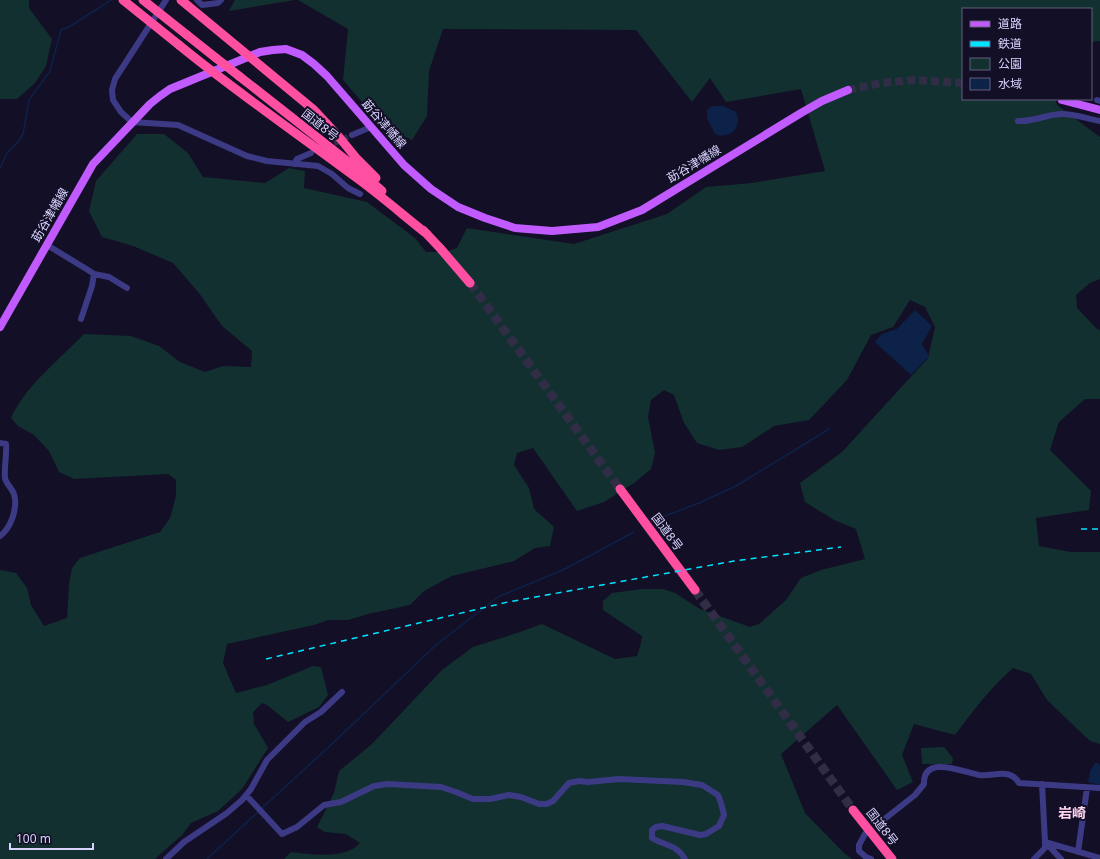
<svg xmlns="http://www.w3.org/2000/svg" width="1100" height="859" font-family="'Noto Sans','Noto Sans JP',sans-serif">
<style>
.green{fill:#12302f}
.water{fill:#0c2248}
.lines{fill:none;stroke-linecap:round;stroke-linejoin:round}
.stream{stroke:#0c2248;stroke-width:1.5}
.minor-tunnel{stroke:#312d47;stroke-width:6;stroke-dasharray:6 3;stroke-linecap:butt}
.major-tunnel{stroke:#312d47;stroke-width:8;stroke-dasharray:8 4;stroke-linecap:butt}
.highway-tunnel{stroke:#312d47;stroke-width:9;stroke-dasharray:9 4.5;stroke-linecap:butt}
.minor{stroke:#3d3a85;stroke-width:6}
.major{stroke:#c25bff;stroke-width:8}
.highway{stroke:#ff4fa3;stroke-width:9}
.rail{stroke:#00e5ff;stroke-width:1.5;stroke-dasharray:6 5;stroke-linecap:butt}
.highway-bridge{stroke:#ff4fa3;stroke-width:9}
.labels{text-anchor:middle;stroke-width:4;stroke-linejoin:round;paint-order:stroke}
.street-label{font-size:12px;fill:#d9d4ff;stroke:#130f26}
.quarter-label{font-size:14px;font-weight:bold;fill:#ffd6f0;stroke:#130f26}
</style>
<rect width="100%" height="100%" fill="#130f26"/>
<!-- green -->
<path class="green" d="M0 0H29V8L52 39 46 66 35 83 17 99H0Z
M235 0H295L229 11Z
M298 0H1100V41L1091 42V9H963V99H1055L1057 105 1100 137V279L1090 283 1076 295 1077 308 1097 329 1100 330V399H1085L1059 422 1050 450 1091 491 1089 510 1036 518 1039 546 1071 552H1100V744L1090 741 1047 700 1031 674 1013 668C990 688 973 711 955 735L914 724 902 755 913 782 897 790 837 705 781 754 805 813 844 853 852 859H284L291 852C313 855 346 859 360 843L346 834 325 832 317 827 334 793 339 771 372 744 442 670 473 647 517 633 542 624 615 659 637 656 641 643 642 636 603 610V601L612 593 642 589H663L675 593 700 609 750 627 759 624 786 600 801 578 821 570 865 559 856 529 834 520 805 502 800 483 842 452 928 358 935 327 925 307 910 300 893 327 871 335 847 380 809 420 774 426 742 447 719 450 697 443 684 423 674 395 664 390 651 400 648 417 655 453 651 469 634 483 604 502 577 511 533 448 517 453 514 465 529 488 534 509 554 527 550 546 535 548 514 561 452 576 424 591 410 605 368 614 348 620H328L314 625 227 644 223 663 236 693 267 685 313 666 321 667 328 695 319 707 288 722 267 705 262 703 253 712 254 724 268 748 242 789 218 811 191 823 183 834 155 859H0V570L16 573 27 588 31 605 44 626 67 618 69 584 72 568 80 558 160 532 170 518 176 496V480L168 474 74 479 59 472 49 451 34 435 18 426 11 418C25 386 60 359 84 334L131 336 159 346 180 362 205 372 223 366 251 367 252 351 222 326 199 293 173 263 133 246 102 237 89 211 96 181 137 134H164L188 153 203 177 265 183 289 168 305 171 304 188 367 202 415 238 426 252H444L457 248 467 228 574 244 667 214 706 187 752 183 825 171 801 89 726 102 710 78 692 102 636 30 443 29 429 71 427 116 412 140 382 125 343 80 348 29Z
M944 747 953 758 952 764H922L921 748Z"/>
<!-- water -->
<path class="water" d="M712 106H723L736 112C743 127 730 140 715 134L707 118V110Z
M915 310 932 326 922 344 929 356 911 375 875 342 882 334 897 329Z
M1096 762 1100 765V785L1088 782 1090 771Z"/>
<g class="lines">
<!-- stream -->
<path class="stream" d="M0 168 7 153 18 142 23 134 29 100 50 71 61 30 69 27 111 0
M665 516 699 503 736 486 829 429
M261 809 333 743 436 645 498 597 565 569 634 532
M207 859 259 811"/>
<!-- minor-tunnel -->
<path class="minor-tunnel" d="M326 147 352 135"/>
<!-- major-tunnel -->
<path class="major-tunnel" d="M848 90 881 83 915 80 963 83"/>
<!-- highway-tunnel -->
<path class="highway-tunnel" d="M470 283 620 489
M695 590 853 810"/>
<!-- minor -->
<path class="minor" d="M166 0 115 79 112 90 113 100 121 112 132 122 178 125 247 156 267 161 318 166 332 174 348 188 360 194
M197 0 202 5 218 3 221 0
M1097 100 1100 101
M1018 121C1034 122 1047 114 1062 114 1075 114 1088 119 1100 121
M352 135 371 127
M294 164 297 159 311 153
M47 245 88 270 94 274 92 286 81 319
M94 274 109 277 127 288
M0 443 6 444C7 455 4 466 5 478 6 484 12 488 14 494 18 508 11 528 0 536
M1042 784 1045 842 1061 859
M246 795 282 834 297 827 324 805 341 802 374 786 388 784 441 787 456 792 473 799H490L509 795 521 797 539 804H547L553 801 569 783 579 781 588 782 619 779 683 782 702 785 718 795 721 803 724 815 719 826 706 834 700 835 662 826 656 827 652 830V838C665 846 676 844 685 859
M877 825 915 795 924 784C923 754 963 772 979 775 993 777 1010 767 1019 783L1100 788
M865 834 859 845V851L866 857 871 859
M1078 852 1087 788
M166 859 184 842 227 813 242 800 251 789 267 760 305 722 321 712 342 692
M1034 859 1045 848V842L1100 858"/>
<!-- major -->
<path class="major" d="M1062 100 1100 110
M0 327 93 164 150 104 160 96 170 89 248 57 260 52 273 50 286 49 302 55 314 64 327 76 404 165 431 189 458 207 485 218 515 228 552 231 598 227 642 210 801 113 822 101 848 90"/>
<!-- highway -->
<path class="highway" d="M181 0 314 110 339 137 357 159 376 178
M187 35 216 58
M179 45C235 91 295 132 354 176 379 194 403 215 427 234
M239 76 351 164 382 191
M423 230 440 248 470 283
M620 489 695 590
M853 810 892 859"/>
<!-- rail -->
<path class="rail" d="M1081 529H1100
M266 659 508 602 734 561 841 547"/>
<!-- highway-bridge -->
<path class="highway-bridge" d="M123 0 179 45
M143 0 187 35
M216 58 239 76"/>
</g>
<g class="labels">
<!-- street labels -->
<g class="street-label">
<text transform="translate(384 124) rotate(49)" y="4">莇谷津幡線</text>
<text transform="translate(320 125) rotate(38)" y="4">国道8号</text>
<text transform="translate(694 164) rotate(-31)" y="4">莇谷津幡線</text>
<text transform="translate(50 215) rotate(-60)" y="4">莇谷津幡線</text>
<text transform="translate(667 532) rotate(53)" y="4">国道8号</text>
<text transform="translate(882 827) rotate(52)" y="4">国道8号</text>
</g>
<!-- quarter labels -->
<g class="quarter-label">
<text x="1072" y="818">岩崎</text>
</g>
</g>
<!-- legend -->
<rect x="962" y="8" width="130" height="92" fill="#130f26" stroke="#625e7d"/>
<rect x="970" y="21" width="20" height="6" fill="#c25bff" stroke="#625e7d"/>
<text x="998" y="28" font-size="12" fill="#d9d4ff">道路</text>
<rect x="970" y="41" width="20" height="6" fill="#00e5ff" stroke="#625e7d"/>
<text x="998" y="48" font-size="12" fill="#d9d4ff">鉄道</text>
<rect x="970" y="58" width="20" height="12" fill="#12302f" stroke="#625e7d"/>
<text x="998" y="68" font-size="12" fill="#d9d4ff">公園</text>
<rect x="970" y="78" width="20" height="12" fill="#0c2248" stroke="#625e7d"/>
<text x="998" y="88" font-size="12" fill="#d9d4ff">水域</text>
<!-- scale -->
<path d="M10 843v6h83v-6" fill="none" stroke="#d9d4ff" stroke-width="2"/>
<text x="16" y="843" font-size="12" fill="#d9d4ff" stroke="#130f26" stroke-width="3" paint-order="stroke">100 m</text>
</svg>
